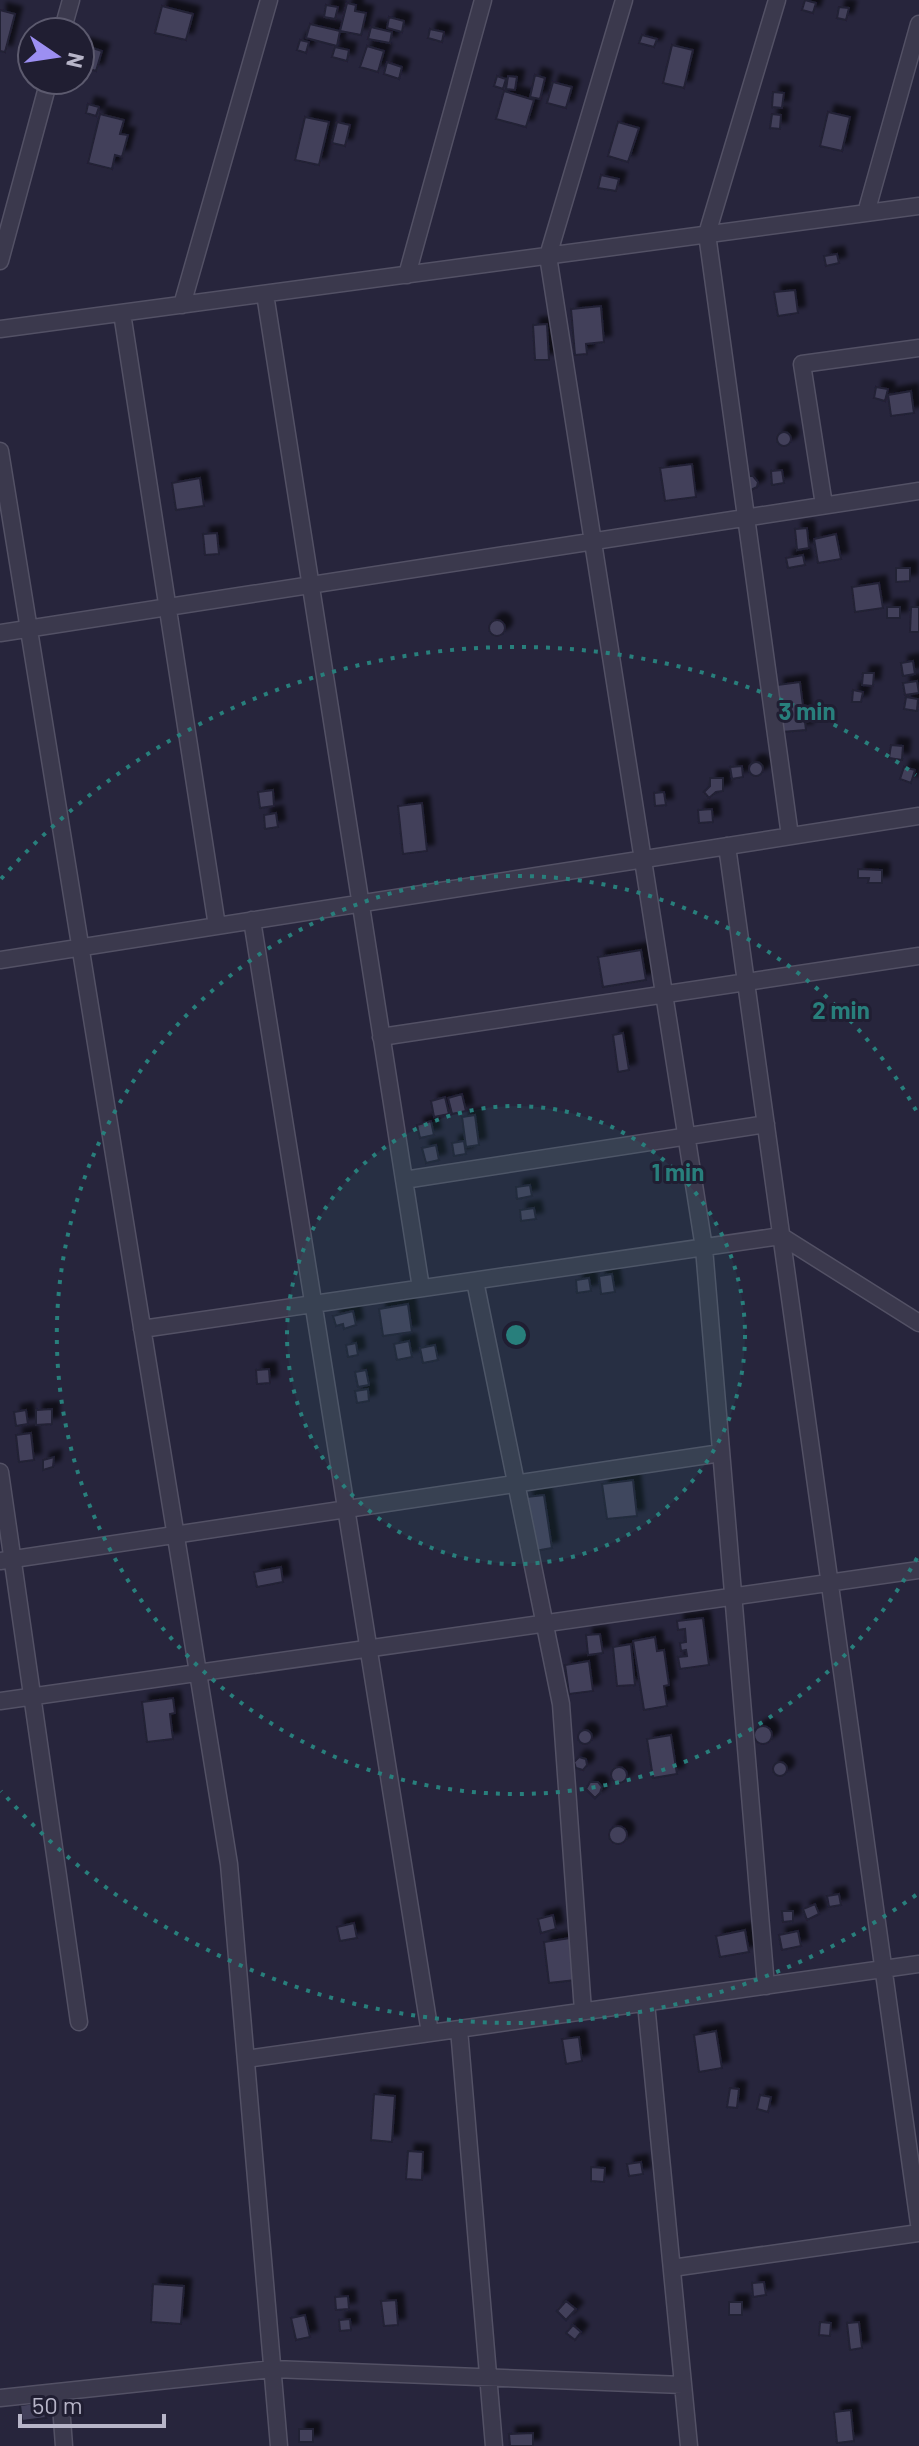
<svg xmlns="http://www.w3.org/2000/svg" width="919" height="2446" font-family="Barlow,sans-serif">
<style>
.building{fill:#423f5a;stroke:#222034;stroke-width:2;filter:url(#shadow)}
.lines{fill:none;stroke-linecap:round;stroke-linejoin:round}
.minor-casing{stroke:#535165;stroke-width:19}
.minor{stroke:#3b394d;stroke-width:16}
.ring{fill:none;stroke:#287f7c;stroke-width:4;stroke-dasharray:4 8}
.centre{fill:#287f7c;stroke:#201e32;stroke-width:4}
.ring-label{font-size:24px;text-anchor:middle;font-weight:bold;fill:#287f7c;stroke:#201e32;stroke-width:6;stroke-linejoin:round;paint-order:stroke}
</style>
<defs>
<filter id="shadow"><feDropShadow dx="7" dy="-7" stdDeviation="2" flood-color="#0009"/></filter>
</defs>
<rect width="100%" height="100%" fill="#27253c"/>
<!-- building -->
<path class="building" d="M805 0 816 3 813 13 802 10Z
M347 3 356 5 355 11 366 13 361 35 340 31Z
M326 5 338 7 335 19 324 17Z
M162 6 193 14 186 40 155 33Z
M839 7 849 8 846 20 837 18Z
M0 10 15 14 5 52 0 51Z
M389 17 404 21 402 32 387 28Z
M310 24 340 31 337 46 306 38Z
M371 27 392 32 390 43 368 39Z
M430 29 444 32 442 42 428 38Z
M642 35 657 39 654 47 639 43Z
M300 40 309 42 306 53 297 50Z
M83 45 102 51 96 71 80 66Z
M672 45 693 50 684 88 663 83Z
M367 46 384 51 378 72 360 67Z
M335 47 349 50 347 61 332 57Z
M387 62 402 67 399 79 384 74Z
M535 75 545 78 540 99 530 97Z
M497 76 506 79 503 89 494 86Z
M508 76 517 77 515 90 506 89Z
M553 82 572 87 566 108 547 103Z
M504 91 534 100 526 127 496 119Z
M773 92 784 93 782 108 772 107Z
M88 104 99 107 96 116 86 113Z
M828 112 850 117 842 151 820 146Z
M100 114 124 120 120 134 128 135 122 157 115 155 112 169 88 163Z
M772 114 781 115 780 129 770 128Z
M305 117 329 122 319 165 295 160Z
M337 122 350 125 345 146 332 143Z
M618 122 639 128 628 162 608 156Z
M601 175 619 179 616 191 598 188Z
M837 254 839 263 826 266 824 256Z
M795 290 798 313 778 316 774 292Z
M601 306 604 342 586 344 587 354 575 355 571 309Z
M547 324 549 360H535L533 325Z
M876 387 888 389 885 401 874 398Z
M911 391 914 413 891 416 888 395Z
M777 439a7 7 0 1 1 14 0a7 7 0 1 1-14 0Z
M692 464 696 497 665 501 660 468Z
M782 470 784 483 772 485 771 471Z
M748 476H753L758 482 757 487 749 491Z
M200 478 204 506 176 510 172 483Z
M807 528 809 548 797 550 795 529Z
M217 533 219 554 205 555 203 534Z
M836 534 841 559 818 563 814 539Z
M803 555 805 565 788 568 786 558Z
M896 568H910V581L896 582Z
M879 583 883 608 855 612 852 587Z
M887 607H900V618H887Z
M911 607H919V632H910Z
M489 628a8 8 0 1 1 16 0a8 8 0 1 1-16 0Z
M913 661 915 674 903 676 901 663Z
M863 673H874L873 686 862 685Z
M917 681 919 693 905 695 903 683Z
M800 682 806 730 782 732 777 685Z
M853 690 863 692 861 702H852Z
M906 697 918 699 917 711 904 709Z
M891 745 903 746 902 760 889 758Z
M749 769a7 7 0 1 1 14 0a7 7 0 1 1-14 0Z
M742 766 743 777 732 779 730 767Z
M904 767 915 770 911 783 900 779Z
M710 778H723V791L716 792 709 798 704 792 710 786Z
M273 790 274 806 260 808 258 792Z
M664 792 666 805 655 806 654 793Z
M422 803 427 851 403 854 398 806Z
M712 809 713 822 699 823 698 810Z
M276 813 278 827 265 829 264 815Z
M858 869 882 870V883H868L869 878H858Z
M641 950 646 980 603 987 598 957Z
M623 1033 629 1070 618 1072 613 1035Z
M462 1094 466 1111 452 1114 448 1098Z
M445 1097 449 1114 434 1117 431 1101Z
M475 1115 479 1145 466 1147 462 1117Z
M431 1121 434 1135 420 1138 417 1125Z
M464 1141 466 1154 454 1156 452 1143Z
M436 1145 439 1160 426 1163 422 1148Z
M530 1185 532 1196 517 1199 516 1187Z
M534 1208 536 1219 521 1221 520 1210Z
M612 1274 615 1292 601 1294 599 1276Z
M589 1278 591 1291 577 1293 576 1280Z
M408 1304 412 1332 383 1336 379 1309Z
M353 1311 356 1325 344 1329 343 1324 336 1326 333 1316Z
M409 1341 412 1357 397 1360 394 1344Z
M356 1343 358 1355 348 1357 346 1345Z
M435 1345 438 1360 423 1363 420 1348Z
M269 1369 270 1383 257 1384 256 1370Z
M366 1370 369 1385 358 1387 355 1372Z
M368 1389 369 1401 357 1403 355 1391Z
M52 1409V1424L36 1425V1410Z
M26 1410 28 1424 16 1426 14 1412Z
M31 1433 34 1460 19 1462 16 1435Z
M54 1457 53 1467 43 1470V1460Z
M633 1480 637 1516 607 1519 602 1484Z
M544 1495 552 1548 535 1551 526 1497Z
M281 1567 283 1582 257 1587 254 1572Z
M703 1618 709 1665 680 1669 678 1657 687 1656 686 1650 681 1651 680 1643 686 1642 685 1629 678 1630 677 1621Z
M600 1634 603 1653 588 1655 586 1635Z
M655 1637 657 1651 664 1650 669 1685 664 1686 667 1706 644 1710 633 1641Z
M631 1644 635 1685 617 1686 613 1647Z
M589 1661 593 1691 569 1694 565 1665Z
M173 1698 175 1713 170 1714 173 1739 147 1742 142 1702Z
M754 1735a9 9 0 1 1 18 0a9 9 0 1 1-18 0Z
M578 1737a7 7 0 1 1 14 0a7 7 0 1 1-14 0Z
M671 1735 677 1774 653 1778 647 1739Z
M579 1757 586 1759 587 1765 583 1770 576 1768 574 1762Z
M773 1769a7 7 0 1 1 14 0a7 7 0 1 1-14 0Z
M611 1775a8 8 0 1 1 16 0a8 8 0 1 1-16 0Z
M590 1782H598L602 1787 600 1793 595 1798 586 1789Z
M609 1835a9 9 0 1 1 18 0a9 9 0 1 1-18 0Z
M839 1894 841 1905 829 1907 827 1896Z
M815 1904 819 1914 807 1920 803 1909Z
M782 1911H793V1921L783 1922Z
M553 1915 556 1929 541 1933 538 1919Z
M354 1923 357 1938 340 1941 337 1927Z
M745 1930 749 1952 720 1957 716 1936Z
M798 1931 801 1946 782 1950 779 1935Z
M570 1938 576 1980 549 1983 544 1942Z
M716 2031 722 2068 699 2072 694 2035Z
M579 2037 582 2061 566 2064 562 2039Z
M730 2088 739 2089 737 2108 727 2107Z
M374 2094 395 2096 392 2142 371 2140Z
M760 2095 771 2097 768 2112 757 2109Z
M408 2151 423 2152 422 2180 406 2179Z
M641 2162 643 2174 629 2176 627 2164Z
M591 2167 605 2168 604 2182 591 2181Z
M764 2282 766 2295 753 2297 752 2283Z
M153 2284 184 2286 181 2324 151 2322Z
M348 2296 349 2309 336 2310 335 2297Z
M396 2300 398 2325 384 2326 381 2301Z
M566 2301 576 2309 566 2320 557 2311Z
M729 2302H742V2315H729Z
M305 2315 310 2337 296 2340 291 2318Z
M350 2319 351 2330 340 2331 339 2320Z
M820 2322 831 2323 830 2336 819 2335Z
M859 2322 862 2348 850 2350 847 2323Z
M573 2325 581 2332 575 2340 566 2333Z
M43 2402 46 2418 22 2421 20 2405Z
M851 2410 854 2441 837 2443 834 2412Z
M299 2429H313V2442H299Z
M533 2433V2446H510L509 2434Z"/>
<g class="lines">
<!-- minor casing -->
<g class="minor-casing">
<path id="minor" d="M624 0 548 256 704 1248 766 1986
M777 0 707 234 790 836
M62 32 71 0
M866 213 919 24
M0 261 49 80
M407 275 483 0
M265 294 421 1288
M182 305 269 0
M122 313 217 926
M0 329 919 206
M0 451 229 1864 279 2446
M824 505 802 364 919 348
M0 633 919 491
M727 846 919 2224
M252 920 430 2033
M0 960 919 816
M381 1037 919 956
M404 1180 766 1124
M475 1281 561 1704 583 2011
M142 1329 781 1236 919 1323
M0 1472 79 2022
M0 1561 721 1453
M0 1701 919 1570
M646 2003 689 2446
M459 2029 494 2446
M246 2059 919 1964
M672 2268 919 2233
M60 2392 64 2446
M0 2398 273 2369 683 2385"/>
</g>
<!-- minor -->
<use href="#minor" class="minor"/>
</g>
<!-- distance rings -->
<circle cx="516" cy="1335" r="229" fill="#287f7c" fill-opacity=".12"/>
<g class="ring">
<circle cx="516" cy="1335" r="229"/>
<path d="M917 1558A459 459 0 1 1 917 1112"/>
<path d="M916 1895A688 688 0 0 1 1 1791M1 879A688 688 0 0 1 916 775"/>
</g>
<circle cx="516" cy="1335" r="12" class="centre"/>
<g class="ring-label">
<text x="807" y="720">3 min</text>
<text x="841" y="1019">2 min</text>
<text x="678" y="1181">1 min</text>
</g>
<!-- north arrow -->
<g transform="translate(56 56) rotate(103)"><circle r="38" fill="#201e32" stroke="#5c5a6e" stroke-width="2"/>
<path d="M0-6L14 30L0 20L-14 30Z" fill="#9c8ff2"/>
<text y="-12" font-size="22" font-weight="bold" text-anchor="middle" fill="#b7b5c8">N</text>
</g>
<!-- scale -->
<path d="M20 2414v12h144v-12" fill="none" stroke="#b7b5c8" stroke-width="4"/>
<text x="32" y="2414" font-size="24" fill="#b7b5c8" stroke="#201e32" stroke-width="6" paint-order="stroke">50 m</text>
</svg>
